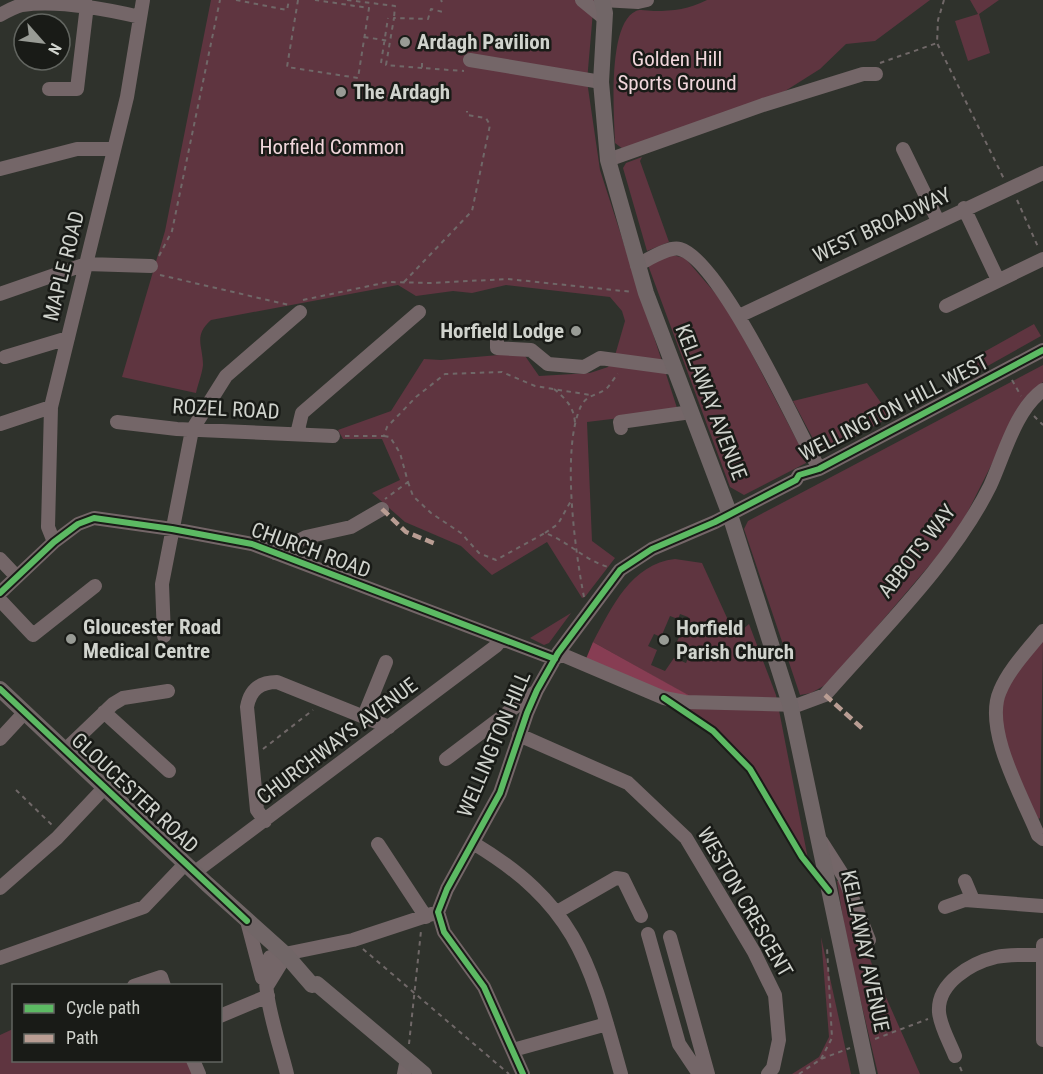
<svg xmlns="http://www.w3.org/2000/svg" width="1043" height="1074" font-family="'Roboto Condensed',sans-serif">
<style>
.green{fill:#5f3540;fill-rule:evenodd}
.forest{fill:#873d53}
.lines{fill:none;stroke-linecap:round;stroke-linejoin:round}
.path{stroke:#706868;stroke-width:2;stroke-dasharray:4.5 4.5;stroke-linecap:butt}
.minor{stroke:#746668;stroke-width:14}
.major{stroke:#716667;stroke-width:16}
.quiet{stroke:#b99d93;stroke-width:4.5;stroke-dasharray:9 4.5;stroke-linecap:butt}
.cycleway-casing{stroke:#191b17;stroke-width:10}
.cycleway{stroke:#5cba63;stroke-width:6}
.poi-dot{fill:#989b95;stroke:#191b17;stroke-width:2}
.labels{text-anchor:middle;stroke-width:5;stroke-linejoin:round;paint-order:stroke}
.poi-label{font-size:21px;font-weight:bold;fill:#d0d3cd;stroke:#191b17;text-anchor:start}
.park-label{font-size:21px;fill:#f0d6db;stroke:#191b17}
.street-label{font-size:21px;fill:#d0d3cd;stroke:#191b17}
</style>
<rect width="100%" height="100%" fill="#2f322c"/>
<!-- green -->
<path class="green" d="M211 0H594L587 81 600 170 678 411 587 422 592 541 615 558 585 597 582 598 547 542 492 575 461 546 405 522 372 493 400 480 382 439H343L338 430 391 411 424 359 441 360 523 353 539 376 590 373 608 367 616 352 625 321 622 311 610 297 506 285 472 293 453 291 416 296 398 285 211 320C193 336 203 346 203 365 202 374 198 384 196 393L122 377 165 231Z
M707 0H930L875 41 846 44 820 69 763 105 623 149 615 143C614 115 607 24 636 11 640 9 648 11 654 11 674 11 689 9 707 0Z
M970 0H999L979 14 990 53 968 61 955 21 978 14Z
M642 157 640 161 669 242 647 251 623 168 626 163Z
M672 255 685 258 728 308 806 458V463L744 495 730 487 648 265Z
M1034 324 1041 336 950 387 947 382 959 371 957 367Z
M1043 365V382L1030 394 1018 412 957 533 829 683 811 693 800 695 744 529 748 521Z
M867 383 884 407 896 406 897 413 826 453 820 452 793 401Z
M675 559 702 563 728 620 729 631 737 634 749 624 776 695 808 859 803 857 752 767 714 729 685 708 689 696 593 642C612 607 631 564 675 559ZM680 614 688 617 676 644 691 651 686 663 674 658 665 671 651 665 657 650 648 646 654 634 661 637 670 616 678 619Z
M571 613 549 643 544 645 530 638Z
M1043 640 1040 818 1036 820C1020 780 989 732 1007 689 1015 671 1031 655 1043 640Z
M837 881H842L874 970 920 1074H878L847 943Z
M821 937 851 1074H792L819 1057 829 1037Z
M13 1029 14 1060 189 1061 194 1074H0V1035Z"/>
<!-- forest -->
<path class="forest" d="M593 642 690 696 685 708 583 666Z"/>
<g class="lines">
<!-- path -->
<path class="path" d="M236 0 287 10 289 0
M298 0 287 67 358 78 369 8 315 0
M347 0 395 6 394 18
M441 0 442 2
M944 0 938 20 937 43 1004 179
M364 37 390 41
M381 63 388 18
M422 63V68L464 71
M880 63 937 43
M422 68 386 65 394 18 428 19 431 9 443 12
M1017 200 1039 249
M159 256 172 231 220 0
M160 275 289 305
M404 282 472 211 490 125 486 118 467 115V111
M303 300 388 282 430 283 508 279 633 292
M1012 380 1021 396
M554 389C566 399 574 407 575 423
M1034 416 1043 425
M345 436H384L387 427 416 397 445 374 502 372 535 386 590 395
M384 436 390 437 400 453 408 482 385 499
M408 482 413 496 431 513 461 533 479 553 496 560 545 533C568 541 584 560 608 567
M545 533 558 524 572 499
M584 597C575 551 561 448 581 406 587 394 598 396 607 388 611 384 614 378 618 374
M263 749 313 710
M16 790 52 825
M363 949 509 1074
M875 1039 928 1019
M409 1044 421 931
M821 1059 832 1038 827 948
M960 1067 963 1074
M799 1074 821 1059 850 1048"/>
<!-- minor -->
<path class="minor" d="M582 0 604 18
M602 0 638 2 647 0
M0 15C7 11 14 7 22 5 56 0 106 9 140 17
M470 60 601 82
M49 89H77L87 5
M903 149 938 221
M608 160 763 105 863 74H876
M0 169 77 149H114
M964 208 998 280
M637 265C648 260 668 246 680 249 720 260 797 427 819 469
M0 294 86 264 151 266
M946 306 1043 259
M739 316 1043 173
M497 335V348L531 350 548 364 584 367 600 358 674 368
M5 357 68 338
M117 422 177 429 333 436
M0 424 51 407
M621 428 620 422 691 412
M297 434 302 413 419 312
M54 542 48 527 51 407 127 97 143 0
M275 553 306 537 351 527 382 509
M0 559 17 577
M0 593 54 542 78 524 94 518 172 529 252 544 555 659
M0 600 33 635 95 586
M1043 631C1028 650 1009 669 1000 691 983 729 1023 798 1038 835L1043 839
M164 636 162 584 192 430 226 376 300 312
M558 653 664 698 685 702 798 705 825 695C880 632 953 561 990 486 1004 456 1015 410 1043 390
M104 712 169 771
M364 716 386 662
M519 735 628 783 686 838 754 952 775 995 779 1040 773 1068 768 1074
M0 739 25 712
M65 750 113 704 123 698 168 691
M446 759 535 692
M265 821 257 810 247 707C250 690 260 682 277 682L389 727
M821 841 844 877 869 940
M473 843C578 906 590 963 621 1074
M378 844 426 917
M195 872 496 646 502 639
M965 881 973 900
M0 888 57 838 105 787
M945 907 965 900 1043 906
M557 912 616 878 623 879 641 916
M247 921 262 978
M648 934 679 1044 699 1074
M670 937 708 1074
M1043 945V1040
M0 958 144 907 185 864
M134 986 161 977 164 986
M267 986 286 955
M220 1016 268 996
M513 1050 607 1024
M955 1056C950 1043 940 1026 939 1012 937 983 971 963 996 957 1010 954 1027 955 1042 955
M193 1060 199 1074
M287 1074C281 1048 256 979 270 957L353 940 438 912
M404 1074 407 1059
M523 1074 484 987 444 932 438 912 447 889 500 793 527 713 537 690 558 653 620 570 652 549 715 522 796 480 799 475 819 469 1043 350"/>
<!-- major -->
<path class="major" d="M602 0 605 13 601 82 608 160 646 293 730 515 790 704 868 1074
M0 689 207 884 286 955 312 985 317 984 424 1074"/>
<!-- quiet -->
<path class="quiet" d="M382 509 406 532 436 544
M825 695 864 730"/>
<!-- cycleway casing -->
<g class="cycleway-casing">
<path id="cycleway" d="M0 593 54 542 78 524 94 518 172 529 252 544 555 659
M0 689 247 921
M664 698 713 731 750 769 802 857 829 891
M523 1074 484 987 444 932 438 912 447 889 500 793 527 713 537 690 558 653 620 570 652 549 715 522 796 480 799 475 819 469 1043 350"/>
</g>
<!-- cycleway -->
<use href="#cycleway" class="cycleway"/>
</g>
<!-- markers -->
<g class="poi-dot">
<circle cx="405" cy="42" r="6"/>
<circle cx="341" cy="92" r="6"/>
<circle cx="576" cy="331" r="6"/>
<circle cx="71" cy="639" r="6"/>
<circle cx="664" cy="640" r="6"/>
</g>
<g class="labels">
<!-- poi labels -->
<g class="poi-label">
<text x="417" y="49">Ardagh Pavilion</text>
<text x="353" y="99">The Ardagh</text>
<text x="564" y="338" text-anchor="end">Horfield Lodge</text>
<text x="83" y="634">Gloucester Road<tspan x="83" dy="24">Medical Centre</tspan></text>
<text x="676" y="635">Horfield<tspan x="676" dy="24">Parish Church</tspan></text>
</g>
<!-- park labels -->
<g class="park-label">
<text x="677" y="66">Golden Hill<tspan x="677" dy="24">Sports Ground</tspan></text>
<text x="332" y="154">Horfield Common</text>
</g>
<!-- street labels -->
<g class="street-label">
<text transform="translate(882 225) rotate(-25)" y="7">WEST BROADWAY</text>
<text transform="translate(64 266) rotate(-76)" y="7">MAPLE ROAD</text>
<text transform="translate(711 402) rotate(69)" y="7">KELLAWAY AVENUE</text>
<text transform="translate(894 408) rotate(-27)" y="7">WELLINGTON HILL WEST</text>
<text transform="translate(226 409) rotate(3)" y="7">ROZEL ROAD</text>
<text transform="translate(311 550) rotate(20)" y="7">CHURCH ROAD</text>
<text transform="translate(917 551) rotate(-52)" y="7">ABBOTS WAY</text>
<text transform="translate(337 741) rotate(-37)" y="7">CHURCHWAYS AVENUE</text>
<text transform="translate(494 744) rotate(-67)" y="7">WELLINGTON HILL</text>
<text transform="translate(135 793) rotate(43)" y="7">GLOUCESTER ROAD</text>
<text transform="translate(745 902) rotate(60)" y="7">WESTON CRESCENT</text>
<text transform="translate(865 951) rotate(78)" y="7">KELLAWAY AVENUE</text>
</g>
</g>
<!-- legend -->
<rect x="12" y="984" width="210" height="78" fill="#191b17" stroke="#626560" stroke-width="1.5"/>
<rect x="24" y="1004" width="30" height="9" fill="#5cba63" stroke="#626560" stroke-width="1.5"/>
<text x="66" y="1014" font-size="18" fill="#d0d3cd">Cycle path</text>
<rect x="24" y="1034" width="30" height="9" fill="#b99d93" stroke="#626560" stroke-width="1.5"/>
<text x="66" y="1044" font-size="18" fill="#d0d3cd">Path</text>
<!-- north arrow -->
<g transform="translate(42 42) rotate(118)"><circle r="28" fill="#191b17" stroke="#626560" stroke-width="1.5"/>
<path d="M0-4.5L10 22L0 15L-10 22Z" fill="#989b95"/>
<text y="-9" font-size="16" font-weight="bold" text-anchor="middle" fill="#d0d3cd">N</text>
</g>
</svg>
